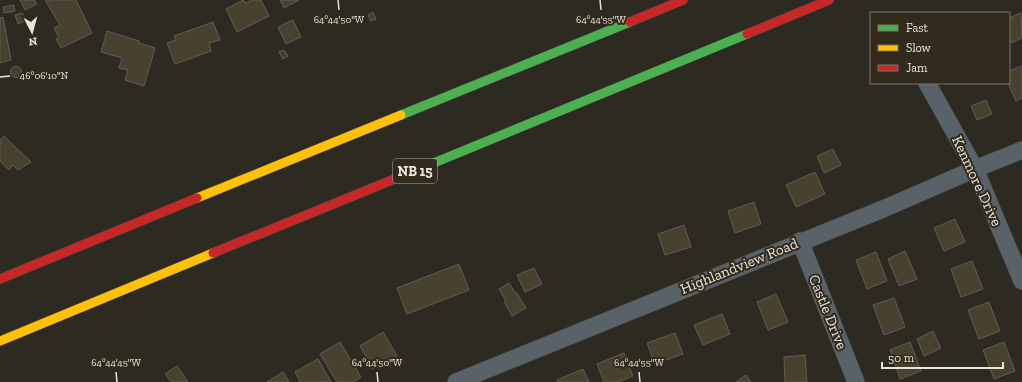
<svg xmlns="http://www.w3.org/2000/svg" width="1022" height="382" font-family="'Zilla Slab',serif">
<style>
.building{fill:#48412f;stroke:#605d56}
.lines{fill:none;stroke-linecap:round;stroke-linejoin:round}
.street-casing{stroke:#4a4741;stroke-width:18}
.fast-casing{stroke:#4a4741;stroke-width:10}
.slow-casing{stroke:#4a4741;stroke-width:10}
.jam-casing{stroke:#4a4741;stroke-width:10}
.street{stroke:#586268;stroke-width:17}
.fast{stroke:#4caf50;stroke-width:9}
.slow{stroke:#ffc107;stroke-width:9}
.jam{stroke:#c62828;stroke-width:9}
.ticks{fill:none;stroke:#eae5dc;stroke-width:1.5}
.labels{text-anchor:middle;stroke-width:4;stroke-linejoin:round;paint-order:stroke}
.shield{fill:#322b1d;stroke:#b3ada3;stroke-width:1}
.shield-label{font-size:14px;font-weight:bold;fill:#eae5dc}
.street-label{font-size:15px;fill:#eae5dc;stroke:#322b1d}
.ticks-label{font-size:10px;text-anchor:middle;fill:#eae5dc;stroke:#322b1d;stroke-width:4;stroke-linejoin:round;paint-order:stroke}
</style>
<rect width="100%" height="100%" fill="#2d2a22"/>
<!-- building -->
<path class="building" d="M20 0H34L37 4 25 10Z
M45 0H76L92 33 61 48 56 39 59 38 54 28 60 25Z
M243 0 246 3 252 0H261L269 16 237 32 226 9Z
M280 0H299L284 8Z
M14 5 15 11 4 13 3 7Z
M373 12 376 19 371 21 368 15Z
M22 13 25 21 18 24 15 15Z
M1021 13 1022 38 1011 43 1009 38V18Z
M3 17 11 60 0 63V18Z
M293 20 301 37 286 44 278 27Z
M213 22 220 40 209 43 211 51 175 64 167 43 176 40 174 36Z
M107 31 139 41V43L155 48 144 86 125 80 128 70 119 68 122 58 101 52Z
M284 50 288 56 283 59 279 52Z
M1022 66V98L1016 101 1008 83 1009 71Z
M10.5 72a5.5 5.5 0 1 1 11 0a5.5 5.5 0 1 1-11 0Z
M986 100 992 114 977 120 971 106Z
M4 136 31 162 18 170 13 165 9 170 0 161V140Z
M833 149 841 165 824 173 817 156Z
M815 172 825 194 796 207 786 185Z
M754 202 761 224 735 233 728 211Z
M955 219 965 242 944 251 934 228Z
M684 225 691 247 665 255 658 234Z
M905 251 917 279 899 286 888 259Z
M876 252 887 281 867 289 856 260Z
M972 261 983 289 961 297 951 269Z
M459 264 469 290 407 314 397 288Z
M534 268 542 284 525 292 517 275Z
M509 283 516 294 517 293 526 308 512 316 504 302 506 301 499 289Z
M776 294 788 322 768 330 757 302Z
M894 298 905 327 884 335 873 305Z
M989 302 1000 331 979 339 968 310Z
M722 314 730 334 703 345 694 325Z
M933 331 941 348 924 356 917 339Z
M383 332 397 356 392 359 391 357 377 366V367L373 369 360 346Z
M675 333 683 354 655 364 647 343Z
M340 342 361 377 353 382H337L320 354Z
M910 342 921 371 900 379 890 350Z
M1004 342 1015 371 994 379 983 350Z
M624 353 633 376 618 382H604L597 364Z
M805 355 807 382H785L784 357Z
M318 359 331 382H300L295 372Z
M177 366 188 382H171L165 374Z
M583 369 589 382H558L557 380Z
M283 372 289 382H267Z
M746 375 751 382H736Z"/>
<g class="lines">
<!-- street casing -->
<g class="street-casing">
<path id="street" d="M927 83 975 169 1022 281
M800 241 856 382
M456 382 883 209 975 169 1022 150"/>
</g>
<!-- fast casing -->
<g class="fast-casing">
<path id="fast" d="M401 115 630 22
M424 167 747 34"/>
</g>
<!-- slow casing -->
<g class="slow-casing">
<path id="slow" d="M197 198 401 115
M0 341 213 253"/>
</g>
<!-- jam casing -->
<g class="jam-casing">
<path id="jam" d="M630 22 683 0
M747 34 829 0
M213 253 424 167
M0 279 197 198"/>
</g>
<!-- street -->
<use href="#street" class="street"/>
<!-- fast -->
<use href="#fast" class="fast"/>
<!-- slow -->
<use href="#slow" class="slow"/>
<!-- jam -->
<use href="#jam" class="jam"/>
</g>
<!-- ticks -->
<path class="ticks" d="M338 0 339 10M600 0 601 10M0 77 10 76M116 372 117 382M377 372 378 382M639 372 640 382"/>
<g class="labels">
<!-- shield labels -->
<rect class="shield" x="393" y="159" width="44" height="24" rx="3"/>
<g class="shield-label">
<text x="415" y="176">NB 15</text>
</g>
<!-- street labels -->
<g class="street-label">
<text transform="translate(977 181) rotate(65)" y="5">Kenmore Drive</text>
<text transform="translate(739 266) rotate(-22)" y="5">Highlandview Road</text>
<text transform="translate(828 312) rotate(68)" y="5">Castle Drive</text>
</g>
</g>
<g class="ticks-label">
<text x="339" y="23">64°44'50"W</text>
<text x="601" y="23">64°44'55"W</text>
<text x="44" y="79">46°06'10"N</text>
<text x="116" y="366">64°44'45"W</text>
<text x="377" y="366">64°44'50"W</text>
<text x="639" y="366">64°44'55"W</text>
</g>
<!-- legend -->
<rect x="870" y="12" width="140" height="72" fill="#322b1d" stroke="#7c7569"/>
<rect x="878" y="25" width="20" height="6" fill="#4caf50" stroke="#7c7569"/>
<text x="906" y="32" font-size="12" fill="#eae5dc">Fast</text>
<rect x="878" y="45" width="20" height="6" fill="#ffc107" stroke="#7c7569"/>
<text x="906" y="52" font-size="12" fill="#eae5dc">Slow</text>
<rect x="878" y="65" width="20" height="6" fill="#c62828" stroke="#7c7569"/>
<text x="906" y="72" font-size="12" fill="#eae5dc">Jam</text>
<!-- north arrow -->
<g transform="translate(32 32) rotate(174)" stroke="#322b1d" stroke-width="3" paint-order="stroke">
<path d="M0-3L7 15L0 10L-7 15Z" fill="#eae5dc"/>
<text y="-6" font-size="11" font-weight="bold" text-anchor="middle" fill="#eae5dc">N</text>
</g>
<!-- scale -->
<path d="M882 362v6h121v-6" fill="none" stroke="#eae5dc" stroke-width="2"/>
<text x="888" y="362" font-size="12" fill="#eae5dc" stroke="#322b1d" stroke-width="3" paint-order="stroke">50 m</text>
</svg>
